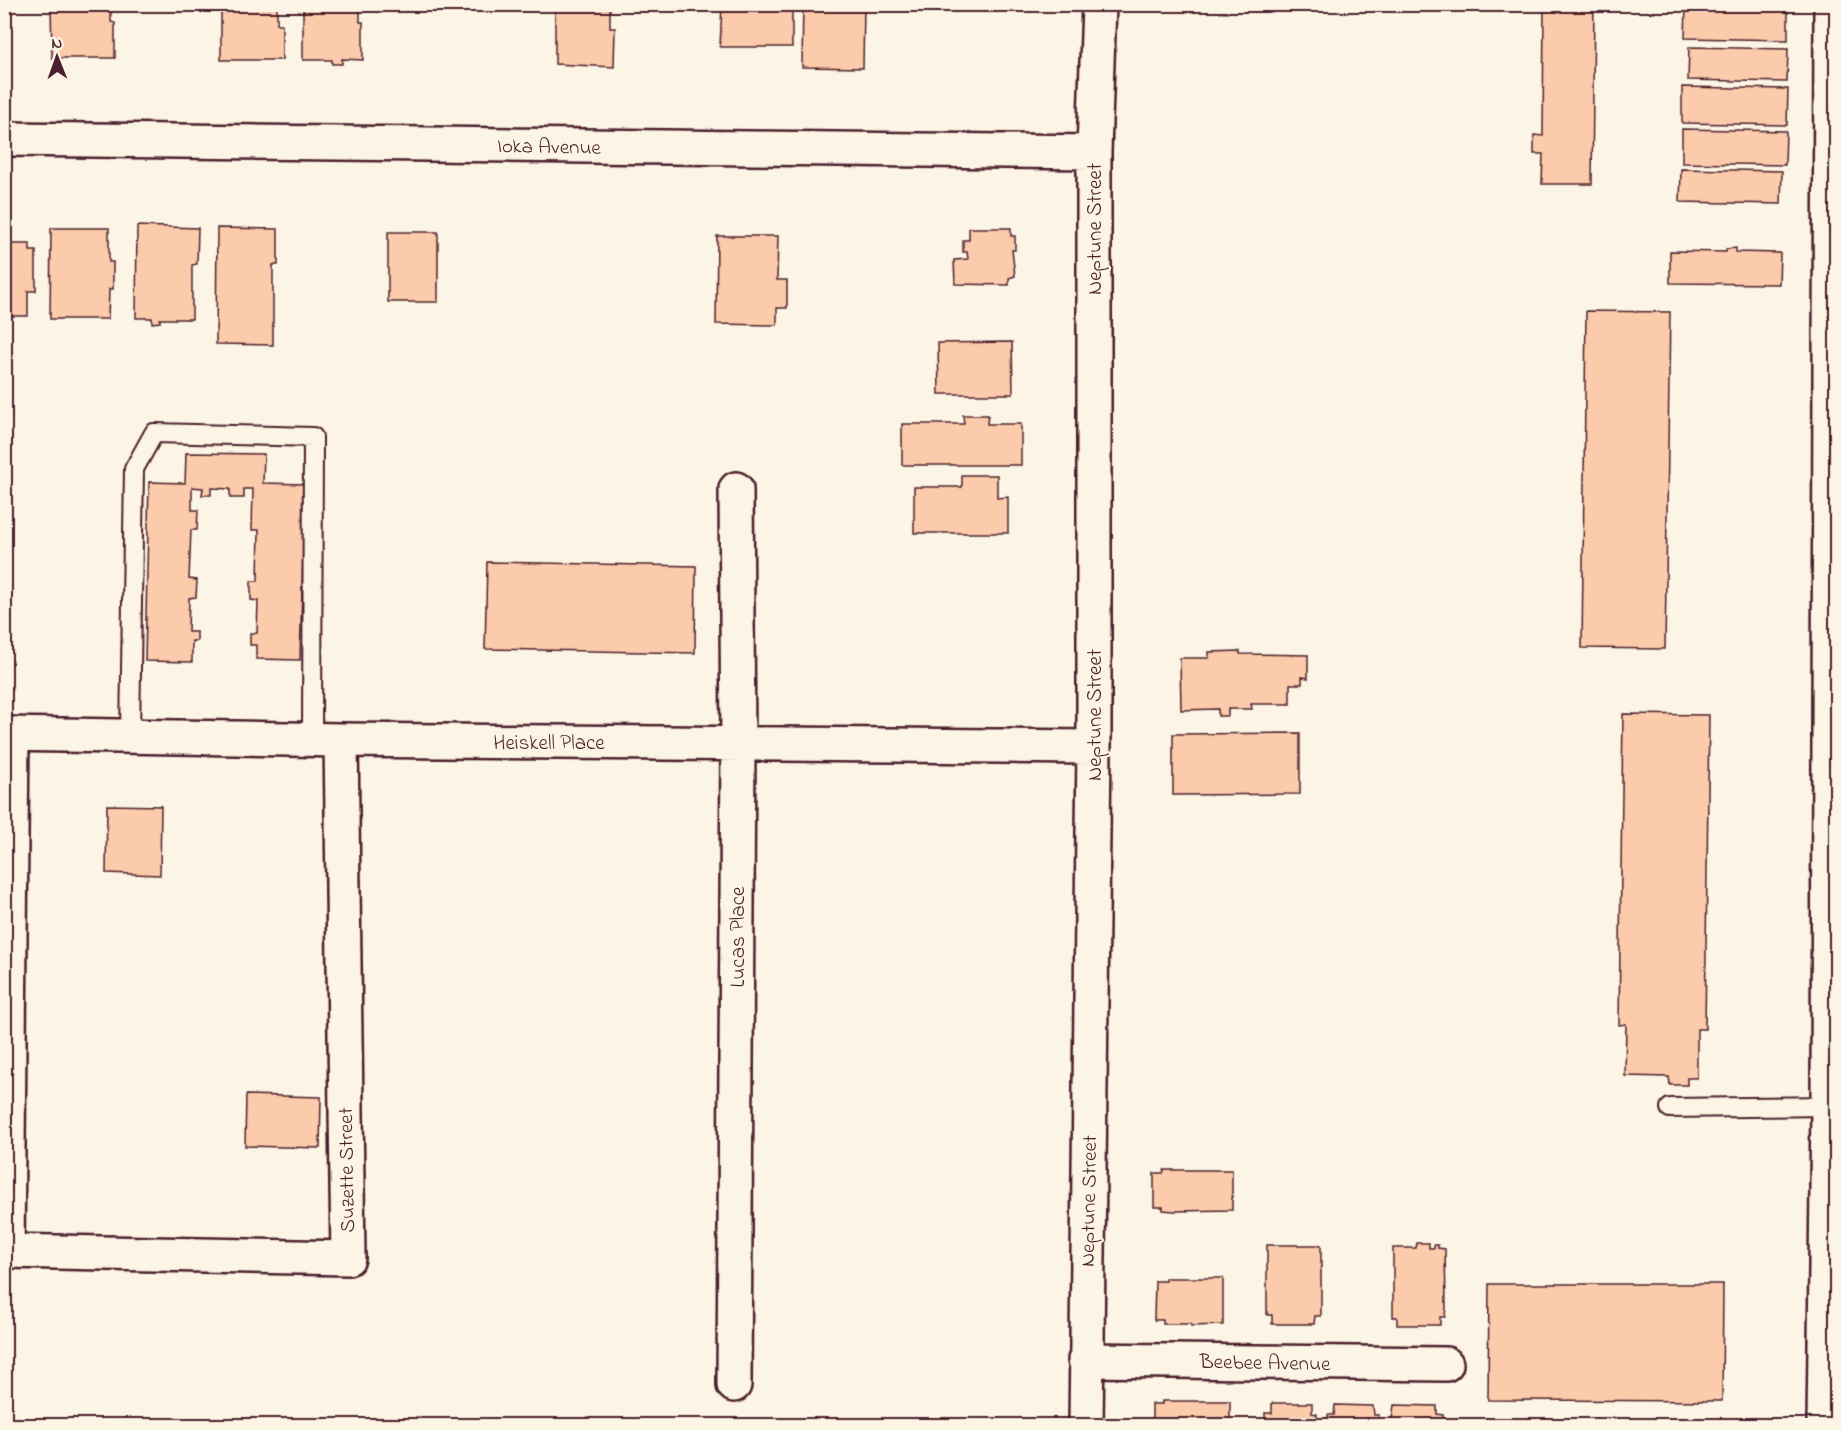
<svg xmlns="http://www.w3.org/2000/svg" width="1841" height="1430" font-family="'Indie Flower',sans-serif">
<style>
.building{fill:#fccbab;stroke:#4a1f2b;stroke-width:1.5}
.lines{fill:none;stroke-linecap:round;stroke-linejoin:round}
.lane-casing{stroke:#4a1f2b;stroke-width:22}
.street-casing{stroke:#4a1f2b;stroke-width:38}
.lane{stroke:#fcf5e5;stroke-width:18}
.street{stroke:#fcf5e5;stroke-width:33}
.labels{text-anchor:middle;stroke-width:4.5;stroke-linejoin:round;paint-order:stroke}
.street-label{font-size:21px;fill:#4a1f2b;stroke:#fcf5e5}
</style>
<rect width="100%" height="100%" fill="#fcf5e5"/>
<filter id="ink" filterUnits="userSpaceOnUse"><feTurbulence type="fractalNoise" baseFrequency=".0167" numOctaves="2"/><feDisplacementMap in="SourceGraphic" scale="12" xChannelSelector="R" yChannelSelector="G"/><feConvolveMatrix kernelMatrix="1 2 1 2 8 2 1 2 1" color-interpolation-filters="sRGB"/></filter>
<g filter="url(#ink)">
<!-- building -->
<path class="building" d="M51 4H111V22L115 23V58H52Z
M221 4H277V24H282V60H221Z
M303 4H360V22H363V60L342 59V64H332V60H303Z
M555 4H610V28H615L614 67 555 64Z
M722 4H792V47H720Z
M803 4H864L863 68 802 67Z
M1544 4H1594L1592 184H1542L1543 154H1534V135L1543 136Z
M1686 6 1788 8V40L1685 38Z
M1689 47 1788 49 1787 82 1688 80Z
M1682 87 1788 89 1787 125 1682 123Z
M1682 129 1786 131 1785 165 1682 163Z
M1681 169 1782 171 1781 204 1680 202Z
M137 226 198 228 197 264 192 265V319H160V322L152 323V318H136Z
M51 228H109V262H113V289H109L108 319H50Z
M217 228 278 229V265H273V345L216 344Z
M969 228H1011V236H1015V250H1012L1015 276 1009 278V285L955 284 954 260 968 259 967 252H963V240H969Z
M388 232H438V302H388Z
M717 236H778L777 280H787V308H777V325L716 324Z
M4 244H30V251H36V291H28V316H4Z
M1736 248V252L1780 253 1779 284 1670 283V251L1726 252V249Z
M1586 311 1670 312 1665 649 1582 648Z
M1012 342 1013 394H939L938 343Z
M963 415H988L987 424H1021V465H902V424H964Z
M186 453 264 454 263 483 305 484 300 660 256 659V645H250V633H257L258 601 251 600V581H258L259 530H252L253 489H244V498H230V489L211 488V495H202L203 488 192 487V510H198L197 530H191L189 579 197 580 196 597 189 598 188 632H197V641H192V662L145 661 149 482 185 483Z
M962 475H997V498L1008 497V533H914V487H962Z
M487 562 696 566 695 653 485 649Z
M1240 651V654L1308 655V678L1302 677V684H1290V704H1251L1252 709H1228V716H1218V709L1181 710 1180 658H1209V652Z
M1623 714 1709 715 1705 1029H1697V1078H1687V1085H1670L1669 1077 1625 1076 1626 1024 1619 1025Z
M1300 733V794L1173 795V734Z
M107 805 161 806 160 875 106 873Z
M246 1095 321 1097 320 1148 245 1146Z
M1164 1170H1232V1210L1174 1211 1163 1210V1207H1154V1173H1163Z
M1417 1243H1429V1248H1434V1245H1438V1248L1445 1249 1446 1306 1445 1317H1440V1325H1397V1317H1393V1248H1416Z
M1267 1245H1321V1316H1315L1314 1324H1272V1315H1267Z
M1165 1278H1223V1325L1191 1326V1324H1163V1320H1154L1155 1281H1165Z
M1489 1284H1723L1722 1401 1488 1400Z
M1162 1401H1230V1426H1152V1404H1162Z
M1272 1403H1312V1413L1317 1414V1426H1265V1413H1272Z
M1335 1405 1373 1406 1374 1415H1379V1426H1328V1415H1334Z
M1394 1405 1437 1406V1414L1443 1415V1426H1391Z"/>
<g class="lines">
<!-- lane casing -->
<g class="lane-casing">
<path id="lane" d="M130 736 134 469 154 433 313 437 312 739
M1670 1108 1828 1106"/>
</g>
<!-- street casing -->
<g class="street-casing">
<path id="street" d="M4 139 1094 152
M4 734 341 740 1094 747
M12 734 7 1251 348 1258 341 740
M1085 1360 1446 1364
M734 1385 738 744 736 489
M1086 1426 1094 747V152L1099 4
M1824 1426 1828 1106 1831 4"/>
</g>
<!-- lane -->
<use href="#lane" class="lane"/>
<!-- street -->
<use href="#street" class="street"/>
</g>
</g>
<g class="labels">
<!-- street labels -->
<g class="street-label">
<text transform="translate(549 146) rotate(1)" y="7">Ioka Avenue</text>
<text transform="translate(1094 229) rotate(-90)" y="7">Neptune Street</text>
<text transform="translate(1094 715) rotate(-90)" y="7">Neptune Street</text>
<text x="549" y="749">Heiskell Place</text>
<text transform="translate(737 937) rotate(-90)" y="7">Lucas Place</text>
<text transform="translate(346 1170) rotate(-91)" y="7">Suzette Street</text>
<text transform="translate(1088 1201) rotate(-89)" y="7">Neptune Street</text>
<text transform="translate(1265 1362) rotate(1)" y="7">Beebee Avenue</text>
</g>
</g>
<!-- margin -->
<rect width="1841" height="1430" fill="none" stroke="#fcf5e5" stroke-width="24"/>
<rect x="12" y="12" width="1817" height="1406" fill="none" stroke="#4a1f2b" stroke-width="2" filter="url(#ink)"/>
<!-- north arrow -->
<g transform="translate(57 57) rotate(359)" stroke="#fcf5e5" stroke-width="4.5" paint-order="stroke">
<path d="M0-4.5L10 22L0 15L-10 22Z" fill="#4a1f2b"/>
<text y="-9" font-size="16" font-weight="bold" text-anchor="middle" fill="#4a1f2b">N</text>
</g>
</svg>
